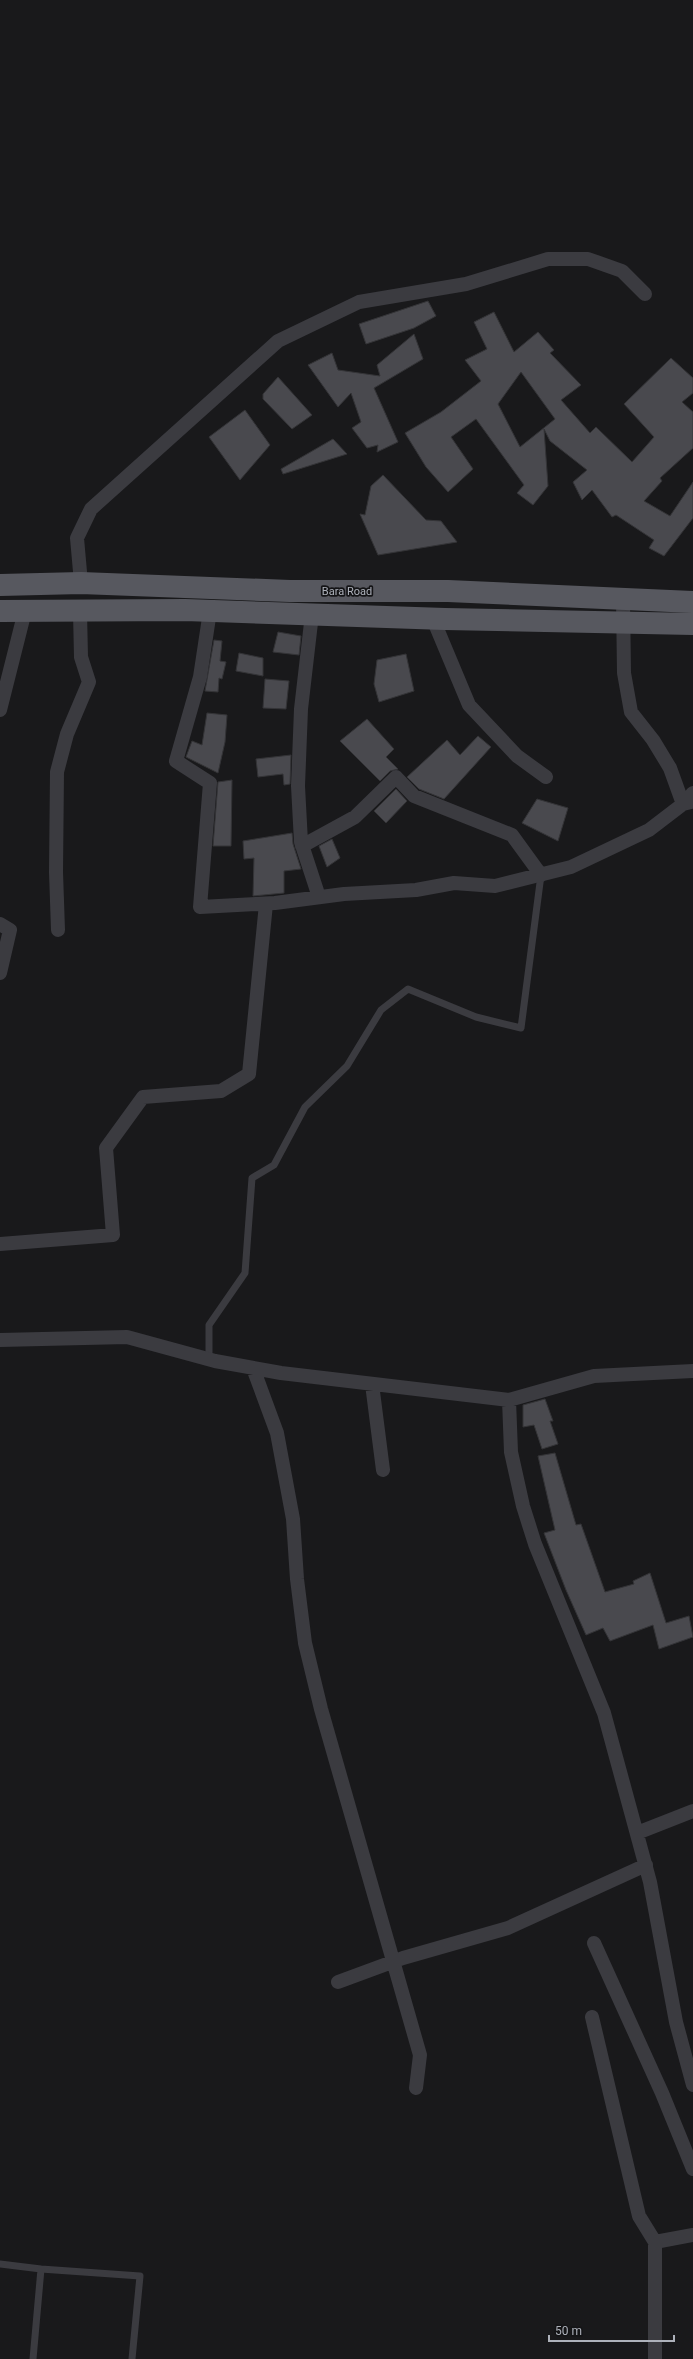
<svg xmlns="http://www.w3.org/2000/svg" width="693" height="2359" font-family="Roboto,sans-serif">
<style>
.building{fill:#49494e;stroke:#343437;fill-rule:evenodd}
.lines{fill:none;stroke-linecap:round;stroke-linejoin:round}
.service{stroke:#3b3b40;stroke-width:7}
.minor{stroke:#3b3b40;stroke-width:14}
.primary{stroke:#57585f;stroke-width:22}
.labels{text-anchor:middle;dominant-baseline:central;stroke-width:3.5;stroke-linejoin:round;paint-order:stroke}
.street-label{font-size:11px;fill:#adb1ba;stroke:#141416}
</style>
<rect width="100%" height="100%" fill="#19191b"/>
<path class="building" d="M428,301L436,316L414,328L366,344L359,324Z
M494,312L514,352L538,332L554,350L550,353L581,385L561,400L590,433L596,427L632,462L654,437L624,404L671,358L693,378V393L682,402L693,412V448L660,478L662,481L644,501L670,516L693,482V518L664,556L649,548L654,540L616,515L612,517L592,490L582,500L573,482L587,470L550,441L544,429L548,486L533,505L517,493L524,485L476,419L451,437L473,469L448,492L426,467L405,433L441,412L481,381L465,360L487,349L474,322ZM521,372L555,419L520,447L498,404Z
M414,334L423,359L374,388L398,442L377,452L378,445L367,448L352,428L361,422L351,393L338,407L308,365L332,353L338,370L380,376L377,365Z
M278,377L312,415L292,429L263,399V394Z
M245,410L270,445L240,480L209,437Z
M333,439L347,454L283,474L281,469Z
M383,475L426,520L441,521L457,542L378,555L360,514L365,515L371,486Z
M278,632L301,636L299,655L273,652Z
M214,640L222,641L220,661L226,662L222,679L219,678L218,692L205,691Z
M239,653L263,658V676L236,671Z
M406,654L414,691L379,702L374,684L377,660Z
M265,679L289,681L286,709L263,708Z
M207,713L227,715L225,742L218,773L186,757L192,741L202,745Z
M367,719L394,749L386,757L398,769L390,771L380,781L340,741Z
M478,736L491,747L444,799L419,789L407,777L447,740L460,755Z
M291,755L290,784L284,785L283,774L258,777L256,759Z
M232,780L231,846H213L218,782Z
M396,789L407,801L386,823L374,811Z
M537,799L568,808L558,841L522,823Z
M292,833L293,844L301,869L284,871V893L253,896L254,858L244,859L243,841Z
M332,839L340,858L327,867L319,846Z
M545,1399L553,1421H550L558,1444L542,1449L534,1425L523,1427V1405Z
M555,1453L576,1525L581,1524L605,1592L634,1584L633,1581L650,1573L666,1623L689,1616L693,1637L659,1649L653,1625L610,1641L603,1628L586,1635L566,1590L544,1533L555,1530L538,1456Z"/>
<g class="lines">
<path class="service" d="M209,1359V1325L245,1273L252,1178L274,1165L305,1107L347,1066L381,1010L408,989L476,1017L521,1028L541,875
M0,2264L41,2269L140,2276L132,2359
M33,2359L41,2269"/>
<path class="minor" d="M81,583L77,538L91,509L278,341L359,302L466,284L548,259H588L622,271L645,294
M623,599L624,673L631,712L653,740L670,768L683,804L691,802
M210,611L200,677L176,761L210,783L200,907L275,903L344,894L416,890L454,883L495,886L571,867L649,830L683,804L693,793
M312,614L301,709L298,786L301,842L319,897
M433,619L469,705L517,756L546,777
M0,710L25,611
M302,846L355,817L396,777L414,796L512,835L541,875
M0,924L10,930L0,973
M58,930L56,872L57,772L67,734L89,682L81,657L80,612
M0,1244L113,1235L106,1148L143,1097L221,1091L249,1074L266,904
M0,1340L127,1337L215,1361L281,1373L509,1400L594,1376L693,1371
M253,1368L277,1433L293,1519L297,1579L305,1643L321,1709L420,2055L416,2088
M372,1384L383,1470
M509,1400L511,1452L523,1506L535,1544L604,1713L650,1882L676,2022L693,2085
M637,1833L693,1811
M594,1943L662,2093L693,2169
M338,1982L403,1958L508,1928L646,1865
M592,2017L639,2216L655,2242V2359
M655,2242L693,2235"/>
<path class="primary" d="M0,585L81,583L290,591H448L693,602
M0,611L185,610L445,619L693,624"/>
</g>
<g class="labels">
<g class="street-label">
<text x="347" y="591">Bara Road</text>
</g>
</g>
<path d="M549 2335v6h125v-6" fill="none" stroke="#adb1ba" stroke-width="2"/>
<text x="555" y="2335" font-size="12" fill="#adb1ba" stroke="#141416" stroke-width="3" paint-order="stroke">50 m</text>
</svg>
